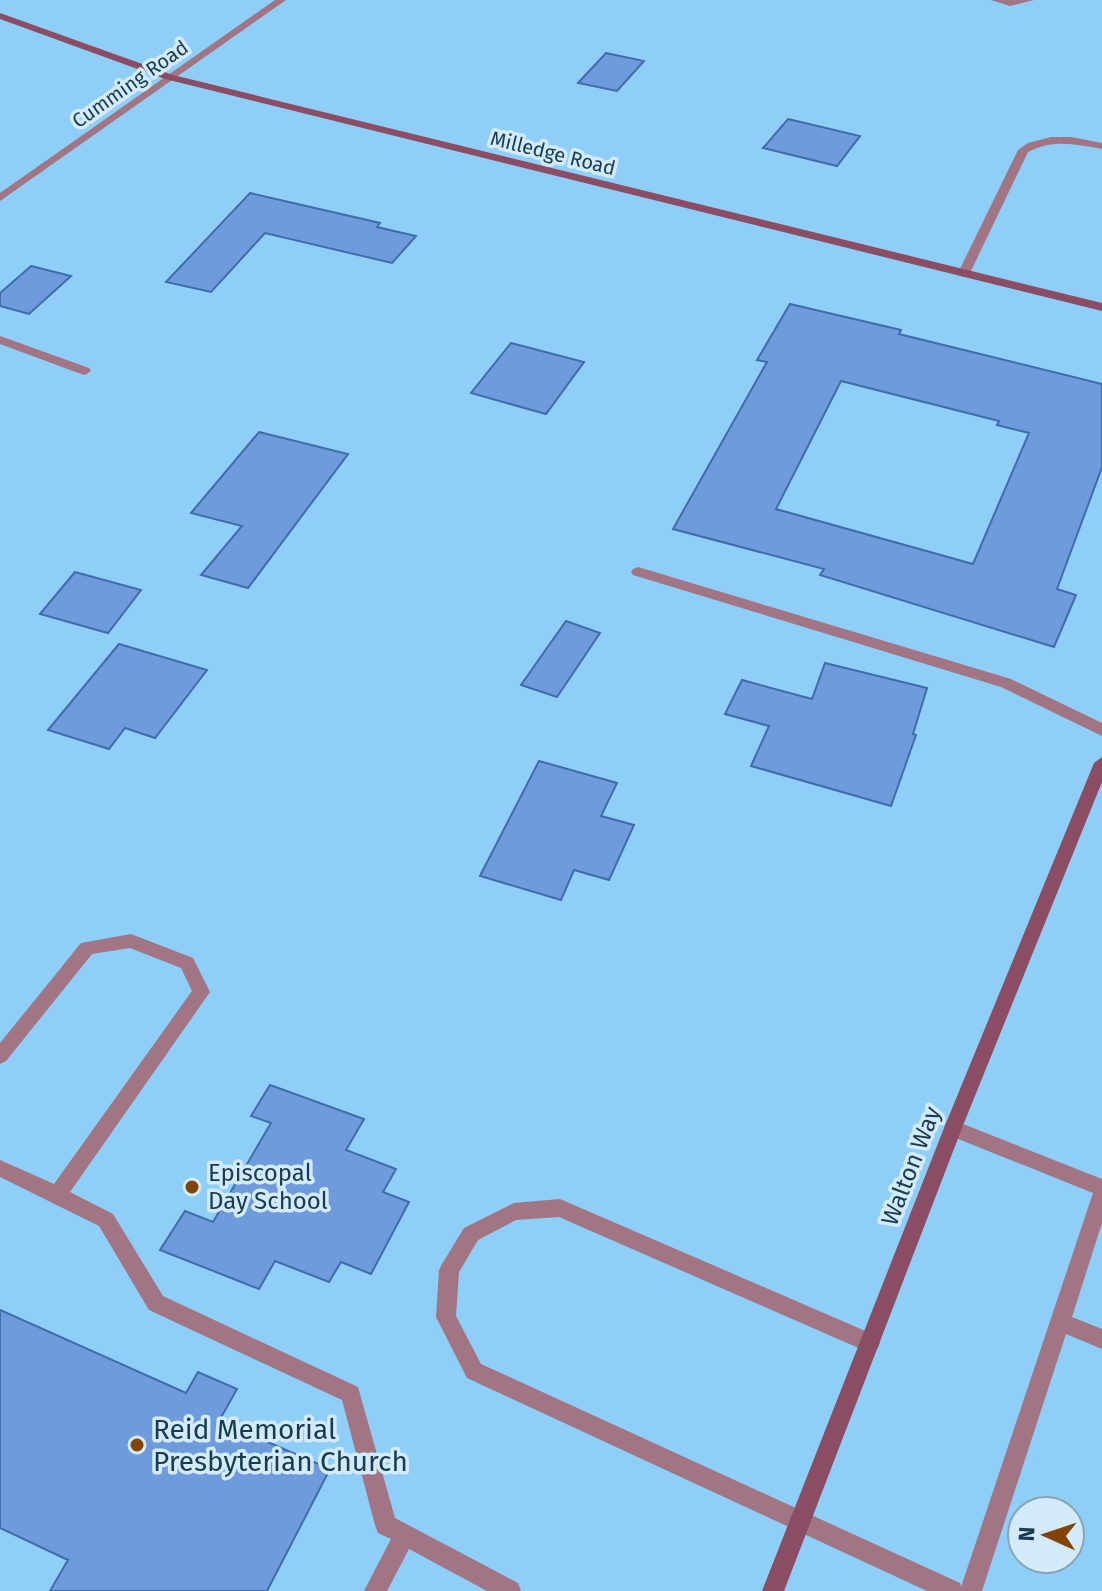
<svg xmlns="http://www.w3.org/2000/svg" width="1102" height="1591" font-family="'Fira Sans',sans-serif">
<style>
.building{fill:#6d9bdc;stroke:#406caa;stroke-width:2;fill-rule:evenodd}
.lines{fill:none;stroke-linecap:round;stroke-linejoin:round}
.lane{fill:#a17584;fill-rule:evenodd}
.street{fill:#a17584;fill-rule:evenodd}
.secondary{fill:#8b4d64;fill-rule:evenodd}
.poi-dot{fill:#824304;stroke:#d2eaf9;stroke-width:3}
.labels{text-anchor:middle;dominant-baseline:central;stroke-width:7;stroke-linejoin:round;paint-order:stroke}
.far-street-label{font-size:20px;fill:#183b50;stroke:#d2eaf9}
.street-label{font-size:24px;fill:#183b50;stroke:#d2eaf9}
.poi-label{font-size:24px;fill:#183b50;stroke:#d2eaf9;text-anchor:start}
.near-poi-label{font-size:28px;fill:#183b50;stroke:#d2eaf9;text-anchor:start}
</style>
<rect width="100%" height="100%" fill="#8ecef7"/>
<path class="building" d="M606,53L644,61L617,91L578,83Z
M788,119L860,136L837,166L763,148Z
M250,193L380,223L377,227L416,236L392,263L265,233L211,292L166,282Z
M31,266L71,276L29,314L0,306V293Z
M790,304L901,330L899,334L1102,384V467L1057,589L1076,595L1054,647L820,575L824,569L673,529L767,362L757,360ZM841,381L999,421L997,425L1029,433L973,564L776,509Z
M511,343L584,362L546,414L471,393Z
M259,432L348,454L248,588L201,575L242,526L191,513Z
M75,572L141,590L108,633L40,614Z
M566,621L600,633L557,697L521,685Z
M119,644L207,670L155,738L125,728L109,749L48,730Z
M825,663L927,688L913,734L916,735L891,806L751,766L769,726L725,714L742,680L812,699Z
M539,761L617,783L601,816L634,825L609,880L574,870L561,900L480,876Z
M270,1085L364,1119L346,1150L396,1169L383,1192L409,1202L371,1274L341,1262L329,1282L275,1261L259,1289L160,1250L185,1211L213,1222L271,1123L251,1116Z
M0,1310L186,1393L198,1372L237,1389L219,1421L330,1469L267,1591H50L68,1560L0,1528Z"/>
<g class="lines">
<path class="lane" d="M991,0H1034L1010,6Z
M1051,137H1071L1102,143V149C1076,144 1052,139 1028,152L970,273L964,277L960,276L958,273L1018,150L1028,143Z
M638,567L1011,679L1102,723V736L1001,687L633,575L631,572L633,569Z
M131,934L193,958L210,992L70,1192L113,1214L163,1296L358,1387L395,1518L518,1583L521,1591H487L409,1549L387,1591H364L391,1539L378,1533L375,1525L342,1400L149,1310L99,1226L0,1177V1160L54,1184L192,991L181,968L130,948L92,954L6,1061L0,1064V1043L81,943Z
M953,1120L1102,1179V1223L1072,1317L1102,1329V1349L1066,1334L982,1591H927L467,1378L436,1317L439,1270L442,1264L464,1228L514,1203L560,1199L877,1336L880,1343L877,1350L870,1353L559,1217L516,1220L478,1240L459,1272L456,1316L481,1364L960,1583L961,1587L1093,1193L946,1134L944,1128L946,1122Z"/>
<path class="street" d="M275,0H286L0,201V193Z
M0,336L89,368L91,371L85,375L81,374L0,344Z"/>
<path class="secondary" d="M0,13L173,75L1102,303V311L165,79L0,19Z
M1102,757V782L962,1128L784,1591H762L944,1128L1094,763Z"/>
</g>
<g class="poi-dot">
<circle cx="192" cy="1187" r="8"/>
<circle cx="137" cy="1445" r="8"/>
</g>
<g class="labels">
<g class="far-street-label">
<text transform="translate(130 84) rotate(-35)">Cumming Road</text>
<text transform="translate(553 153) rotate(14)">Milledge Road</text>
</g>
<g class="street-label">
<text transform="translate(911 1166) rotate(-69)">Walton Way</text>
</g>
<g class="poi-label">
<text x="208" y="1173">Episcopal<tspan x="208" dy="28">Day School</tspan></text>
</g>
<g class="near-poi-label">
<text x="153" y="1429">Reid Memorial<tspan x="153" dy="32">Presbyterian Church</tspan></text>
</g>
</g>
<g transform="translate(1046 1535) rotate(273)"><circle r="38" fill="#d2eaf9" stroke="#88a4b5" stroke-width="2"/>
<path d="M0-6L14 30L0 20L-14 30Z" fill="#824304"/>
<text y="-12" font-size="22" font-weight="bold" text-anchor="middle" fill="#183b50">N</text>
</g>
</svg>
